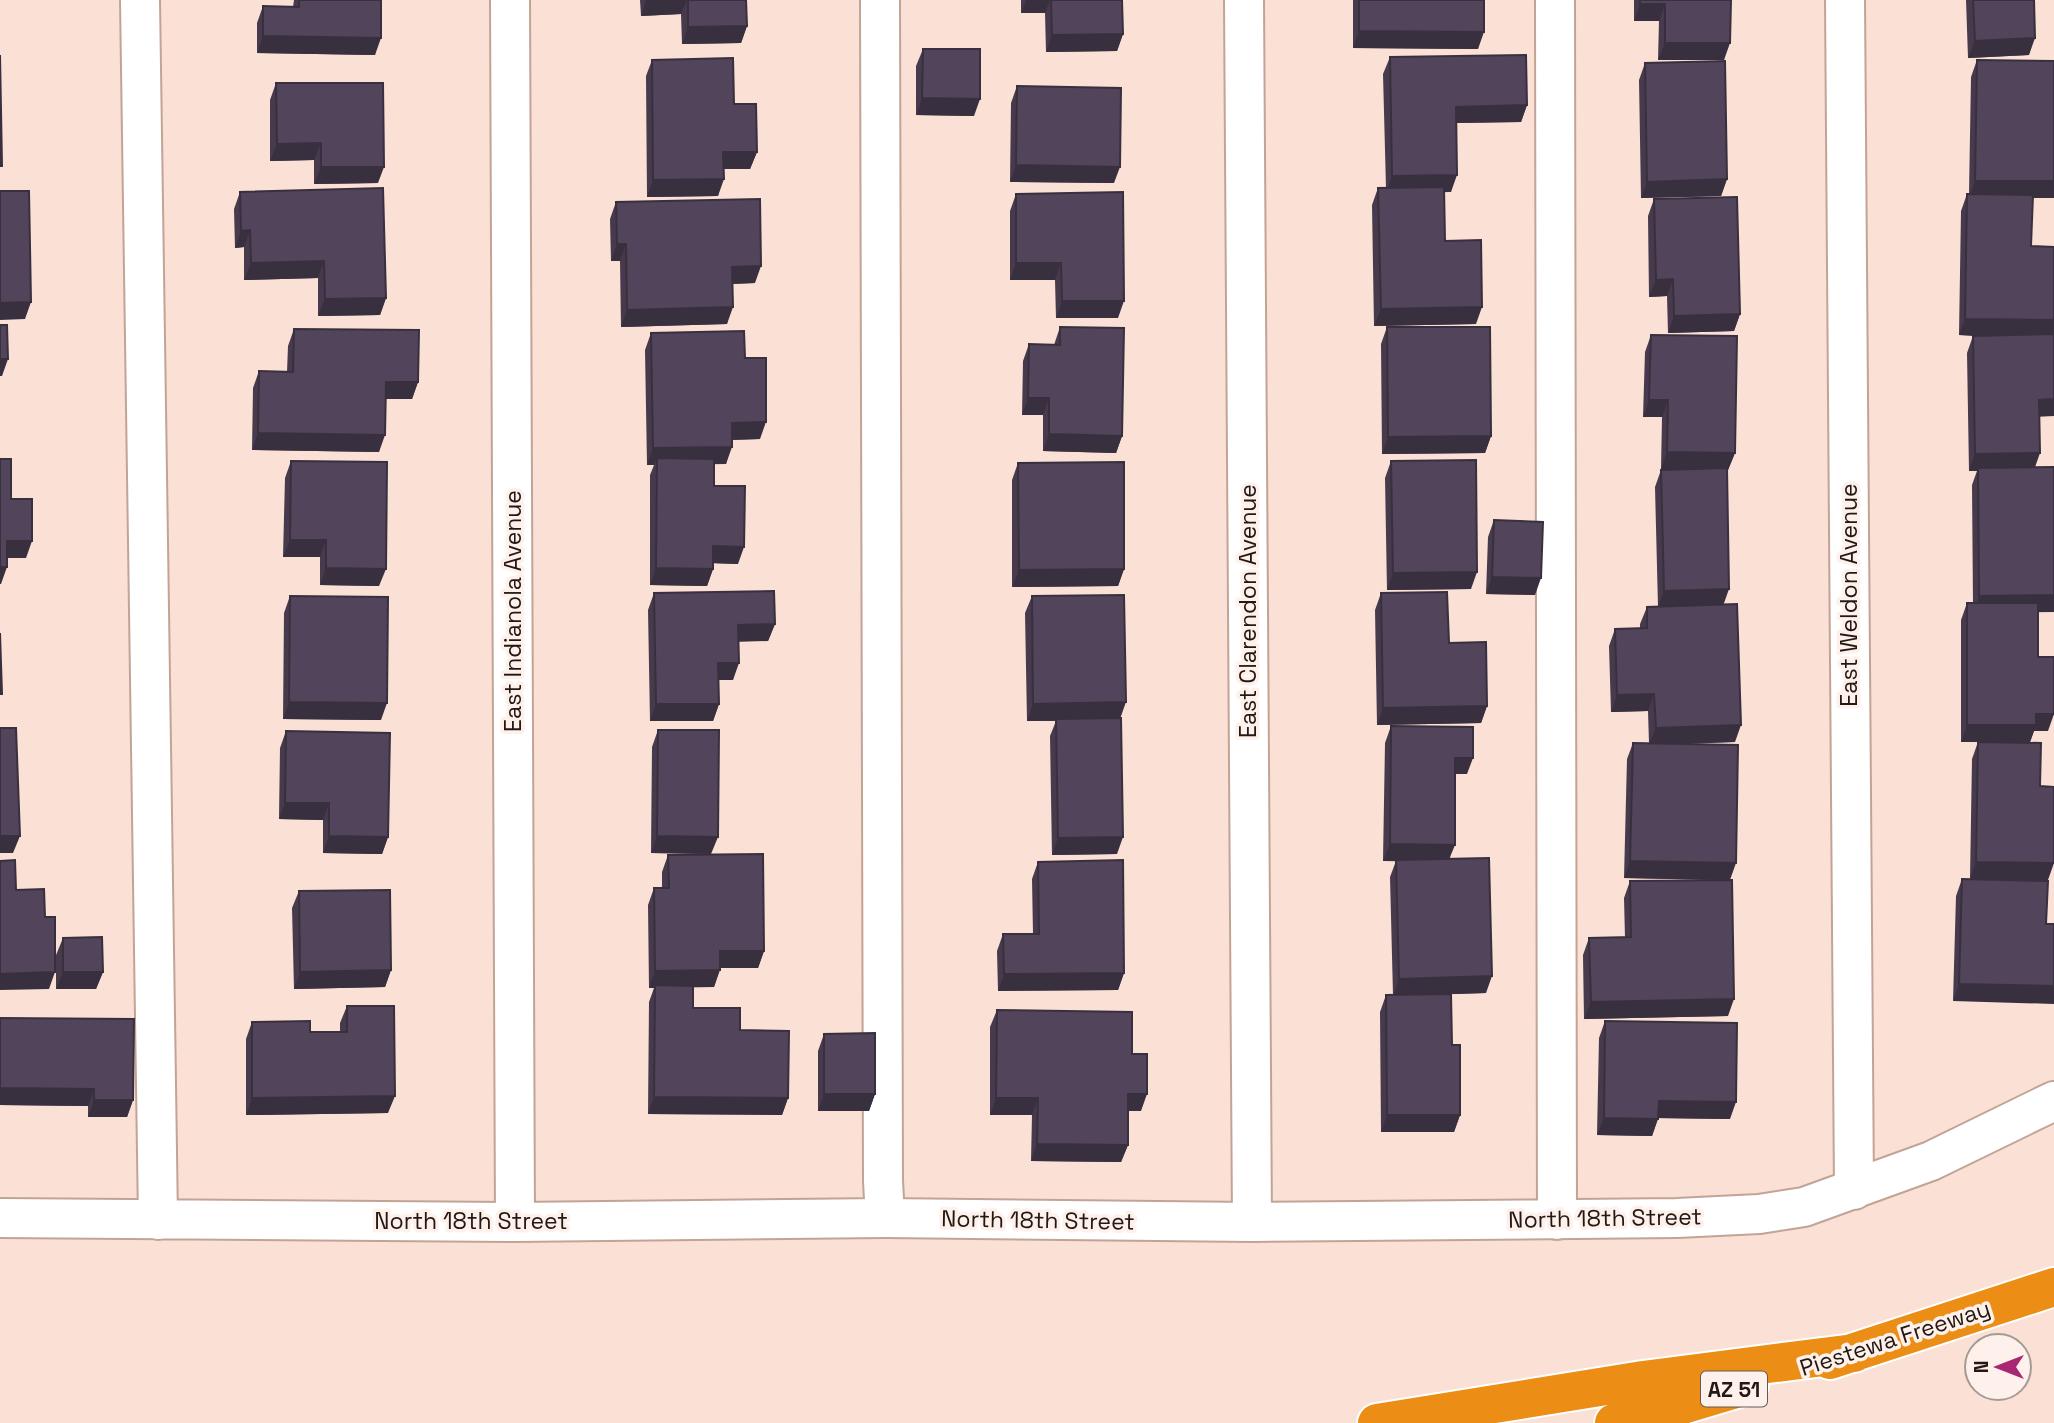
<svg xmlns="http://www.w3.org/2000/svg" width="2054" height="1423" font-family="'Space Grotesk',sans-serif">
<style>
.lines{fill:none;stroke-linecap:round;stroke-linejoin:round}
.minor-casing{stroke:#c2a496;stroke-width:42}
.highway-casing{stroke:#fff;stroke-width:42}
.minor{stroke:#fff;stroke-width:38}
.highway{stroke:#ec8d15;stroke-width:38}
.wall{fill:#473a4d}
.shaded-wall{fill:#39303f}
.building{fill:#52445a;stroke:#39303f;stroke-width:2}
.labels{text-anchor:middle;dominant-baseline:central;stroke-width:7;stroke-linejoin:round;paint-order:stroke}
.shield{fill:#fef1eb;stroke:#655954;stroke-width:2}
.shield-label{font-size:21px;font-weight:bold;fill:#231813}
.street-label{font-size:23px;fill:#231813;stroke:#fef1eb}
</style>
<rect width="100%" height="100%" fill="#fae0d5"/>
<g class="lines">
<defs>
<path id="minor" d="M140,0L158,1220
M510,0L515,1222
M880,0L883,1181L885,1218
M1244,0L1252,1222
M1555,0L1557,1220
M1845,0L1854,1190
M0,1218L515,1222L885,1218L1252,1222L1677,1218L1759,1214L1804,1207L1931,1161L2054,1101"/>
<path id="highway" d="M1830,1360L2054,1287
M1377,1423L1643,1380L1854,1353
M1614,1423L1656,1413L1749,1385"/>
</defs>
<use href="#minor" class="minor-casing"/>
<use href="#highway" class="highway-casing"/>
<use href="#minor" class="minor"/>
<use href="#highway" class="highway"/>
</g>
<path class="wall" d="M294,0H381L375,55L257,53V23L263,6L293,7Z
M640,0H746L747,26L741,43L682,44L681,14L641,16Z
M1021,0H1122L1123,34L1117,51L1046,52L1045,13H1021Z
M1353,0H1484L1478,49L1353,48Z
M1634,0H1731L1724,60H1658L1659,21H1634Z
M1966,0H2034L2029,55L1968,58Z
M923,49L974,116L916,115V66Z
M1390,57L1527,105L1521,122L1456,123L1451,192H1444L1445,241L1476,324L1374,326L1372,205L1378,188H1386L1383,74Z
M652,60L734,104L757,152L750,169H724L718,196L647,197L646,76Z
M1977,60L2054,61V198H2033L2031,246L2039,416L2035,467L2054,612H2038V657L2048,731H2034L2030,742H1961V620L1967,603H1973L1972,485L1977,471H1969L1967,353L1973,336L1959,335L1961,211L1967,194H1969L1971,77Z
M1645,63L1727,179L1721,196L1641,198L1639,80Z
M276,83L378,183L314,184V160L270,161V100Z
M1017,86L1114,183L1010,182L1011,103Z
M240,192L386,298L380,315L318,316V278L244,280V247L235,248L234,209Z
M1016,194L1118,318H1056L1055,280H1010V211Z
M1654,199L1740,314L1734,331L1668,333L1667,296L1649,297L1648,216Z
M616,202L755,283L733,284L727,324L621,327L620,261H611L610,219Z
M1060,327L1122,436L1116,453L1043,451V415H1022L1023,361L1029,344L1054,345Z
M1387,327L1491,436L1485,453L1382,454L1381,344Z
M294,329L418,382L412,399H385L379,452L252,450L253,388L259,371L287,372L288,346Z
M651,333L745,358L760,439L732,440L726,464H714V486L738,564L713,563V569L707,586L650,585V475L654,465H647L645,350Z
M1651,335L1735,453L1728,470H1727L1723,605L1735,742L1687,744L1730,880L1728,1016L1584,1019L1583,955L1589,938H1625L1624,898L1630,881L1713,880L1624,878L1627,759L1633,743H1649L1648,711L1611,712L1609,646L1615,629L1640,628V624L1647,607H1658L1655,487L1661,470L1679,469H1661L1662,417H1643L1645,352Z
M291,461L379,586L320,585V557H283L285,478Z
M1391,461L1471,589L1387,590L1385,478Z
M1018,463L1124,569L1118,586L1012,587V480Z
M1494,520L1535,595L1486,594L1488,537Z
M654,593L775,624L768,641H738L733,680H719V704L713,721H650L648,610Z
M1381,593L1487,706L1481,723L1377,725L1375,610Z
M290,596L381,720L283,719L284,613Z
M1032,596L1120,718L1117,854L1052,855L1050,736L1056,721H1027L1025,613Z
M1391,726L1467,774H1455L1450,859L1486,993L1451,994L1452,1045L1460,1115L1454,1132H1381L1380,1012L1386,995H1393L1390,877L1396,861H1383L1385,743Z
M658,730L711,854L651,853L652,747Z
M286,731L388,837L382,854L323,853V820L279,819L280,748Z
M1978,742L2040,786L2048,880H1997L2046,924L1953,1001L1956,896L1962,879H1970L1972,759Z
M668,855L764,951L758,968H720L714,987H693V1008L740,1030L788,1098L782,1115L648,1114L649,1002L654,988H649L648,905L654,888H662V872Z
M1038,862L1124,973L1118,990L998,991L997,951L1003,934H1033L1032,879Z
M299,891L391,970L385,987L294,989L292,908Z
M63,938L103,972L96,989H56V955Z
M347,1006L388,1113L246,1115V1039L252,1022L310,1032H340V1023Z
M997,1010L1132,1054L1141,1111H1128V1145L1121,1162L1031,1161L1032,1115H990V1027Z
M0,1018L133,1100L127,1117H88V1106L0,1105Z
M1605,1021L1730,1119L1658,1118L1652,1136L1597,1135L1599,1038Z
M824,1034L875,1094L869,1111H818V1051Z"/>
<path class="shaded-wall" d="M646,0H687L681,14L641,16Z
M1026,0H1050L1045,13H1021Z
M1640,4H1665L1659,21H1634Z
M747,26L741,43L682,44L688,27Z
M1359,31L1484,32L1478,49L1353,48Z
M1123,34L1117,51L1046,52L1052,35Z
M263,36L381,38L375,55L257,53Z
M2035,38L2029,55L1968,58L1975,41Z
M1665,43H1730L1724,60H1658Z
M922,98L980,99L974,116L916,115Z
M1527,105L1521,122L1450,123L1456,107Z
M321,143L314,160L270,161L277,144Z
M723,152H757L750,169H717Z
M1016,165L1120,167L1114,183L1010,182Z
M321,167H384L378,183L314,184Z
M1457,175L1451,192L1386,193L1392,176Z
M724,179L718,196L647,197L653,180Z
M1727,179L1721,196L1641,198L1647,182Z
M1975,181H2054V198H1969Z
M250,230L244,247L235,248L241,231Z
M617,244H626L620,261H611Z
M324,261L318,278L244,280L251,263Z
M1016,263H1061L1055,280H1010Z
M761,266L755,283L726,284L732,267Z
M1673,279L1667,296L1649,297L1656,280Z
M386,298L380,315L318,316L325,299Z
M1062,301H1124L1118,318H1056Z
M31,302L25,319L0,320V303Z
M733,307L727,324L621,327L627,310Z
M1482,307L1476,324L1374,326L1381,309Z
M1740,314L1734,331L1668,333L1674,316Z
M1965,319L2054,320V337L1959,335Z
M0,359H8L2,376H0Z
M386,382H418L412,399H379Z
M1028,398H1049L1043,415H1022Z
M2054,399V416L2033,417L2039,400Z
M1649,400H1668L1662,417H1643Z
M766,422L760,439L726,440L732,423Z
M258,433L385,435L379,452L252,450Z
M1049,434L1122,436L1116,453L1043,451Z
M1491,436L1485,453L1382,454L1388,437Z
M732,447L726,464L656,465L657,458L654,465H647L653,448Z
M1667,452L1735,453L1728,470L1661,469Z
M2040,453L2034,470L1978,468L1977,471H1969L1975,454Z
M290,540H326L320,557H283Z
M7,541H32L26,558H0Z
M713,546L744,547L738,564L707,563Z
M0,567H7L1,584H0Z
M326,568L386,569L379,586L320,585Z
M656,568L713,569L707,586L650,585Z
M1124,569L1118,586L1012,587L1019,570Z
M1477,572L1471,589L1387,590L1393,573Z
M1492,577L1541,578L1535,595L1486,594Z
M1729,589L1723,606L1658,607L1664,591Z
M2054,595V612L1973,613L1979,596Z
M775,624L768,641L732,642L738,625Z
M718,663H739L733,680H712Z
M1654,694L1648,711L1611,712L1617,695Z
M289,702L387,703L381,720L283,719Z
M1126,702L1120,719L1027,721L1033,704Z
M656,704H719L713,721H650Z
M1487,706L1481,723L1377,725L1383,708Z
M2036,714H2054L2048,731H2034L2030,742H1961L1967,725Z
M1741,725L1735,742L1649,744L1656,728Z
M1455,758H1473L1467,774H1449Z
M285,803H329L323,820L279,819Z
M0,836H20L13,853H0Z
M329,836L388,837L382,854L323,853Z
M657,836L718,837L711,854L651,853Z
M1123,837L1117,854L1052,855L1058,838Z
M1390,844L1455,845L1448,862L1383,861Z
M1630,861L1736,863L1730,880L1624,878Z
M1976,862L2054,863L2048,880L1970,879Z
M720,951H764L758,968H714Z
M391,970L385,987L294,989L300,972Z
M720,970L714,987L655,988V985L654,988H649L655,971Z
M55,972L49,989L0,990V974Z
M63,972H103L96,989H56Z
M1124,973L1118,990L998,991L1004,974Z
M1492,976L1486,993L1393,996L1399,979Z
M1959,984L2054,986V1004L1953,1001Z
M1734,999L1728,1016L1584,1019L1591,1002Z
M0,1088L94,1089L88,1106L0,1105Z
M824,1094H875L869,1111H818Z
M1128,1094H1147L1141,1111H1121Z
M395,1096L388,1113L246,1115L252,1098Z
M654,1097L788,1098L782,1115L648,1114Z
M996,1098H1038L1032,1115H990Z
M94,1100H133L127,1117H88Z
M1659,1101L1736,1102L1730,1119L1653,1118Z
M1387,1115H1460L1454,1132H1381Z
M1604,1118L1658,1119L1652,1136L1597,1135Z
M1037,1144L1128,1145L1121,1162L1031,1161Z"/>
<path class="building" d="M299,0H381V38L263,36V6L299,7Z
M688,0H746L747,26L688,27Z
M1051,0H1122L1123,34L1052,35Z
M1359,0H1484V32L1359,31Z
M1640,0H1731L1730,43H1665V4H1640Z
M1973,0H2034L2035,38L1975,41Z
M923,49H980V99L922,98Z
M0,55L2,166H0Z
M1526,55L1527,105L1456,107L1457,175L1392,176L1390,57Z
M733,58L734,104H756L757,152H723L724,179L653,180L652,60Z
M1977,60L2054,61V181H1975Z
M1725,61L1727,179L1647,182L1645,63Z
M276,83H383L384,167H321V143L277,144Z
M1017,86L1121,88L1120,167L1016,165Z
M1444,187L1445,241L1481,240L1482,307L1381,309L1378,188Z
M383,188L386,298L325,299L324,261L251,263L250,230L241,231L240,192Z
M0,191H29L31,302L0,303Z
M1123,192L1124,301H1062L1061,263H1016V194Z
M1967,194L2033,195L2031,246L2054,247V320L1965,319Z
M1737,197L1740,314L1674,316L1673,279L1656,280L1654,199Z
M760,199L761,266L732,267L733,307L627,310L626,244H617L616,202Z
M0,325H7L8,359H0Z
M1060,327L1124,328L1122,436L1049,434V398H1028L1029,344L1060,345Z
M1387,327H1490L1491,436L1388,437Z
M294,329L419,330L418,382H386L385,435L258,433L259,371L293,372Z
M744,331L745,358H766V422L732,423V447L653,448L651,333Z
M2054,334V399L2039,400L2040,453L1975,454L1973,336Z
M1651,335L1737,336L1735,453L1667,452L1668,400H1649Z
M657,458L714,459V486H745L744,547L713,546V569L656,568Z
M0,459H11V499H32V541H7V567H0Z
M1476,460L1477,572L1393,573L1391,461Z
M291,461L387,462L386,569L326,568V540H290Z
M1124,462V569L1019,570L1018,463Z
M2054,467V595L1979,596L1978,468Z
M1727,468L1729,589L1664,591L1661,470Z
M1494,520L1543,522L1541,578L1492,577Z
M774,591L775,624L738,625L739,663H718L719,704H656L654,593Z
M1447,592L1449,643L1486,642L1487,706L1383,708L1381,593Z
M1124,595L1126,702L1033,704L1032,596Z
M290,596L388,597L387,703L289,702Z
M1967,603H2038V657H2054V714H2036V725H1967Z
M1737,604L1741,725L1656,728L1654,694L1617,695L1615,629L1647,628V607Z
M0,633L2,694H0Z
M1121,718L1123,837L1058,838L1056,719Z
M1391,726L1473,727V758H1455V845L1390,844Z
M0,728H16L20,836H0Z
M658,730H719L718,837L657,836Z
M286,731L390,733L388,837L329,836V803H285Z
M1978,742L2041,743L2040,786L2054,787V863L1976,862Z
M1633,743L1738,745L1736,863L1630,861Z
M763,854L764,951H720V970L655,971L654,888H669L668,855Z
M1489,858L1492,976L1399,979L1396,860Z
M15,860L16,890L44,889L45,917H55V972L0,974V861Z
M1123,860L1124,973L1004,974L1003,934H1039L1038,862Z
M1962,879L2048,881L2046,924H2054V986L1959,984Z
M1732,880L1734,999L1591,1002L1589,938L1631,937L1630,881Z
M390,890L391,970L300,972L299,891Z
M102,937L103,972H63V938Z
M655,985L693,986V1008H740V1030L789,1031L788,1098L654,1097Z
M1451,994L1452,1045H1460V1115H1387L1386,995Z
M347,1006H394L395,1096L252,1098V1022L310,1021V1032H347Z
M997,1010L1132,1012V1054H1147V1094H1128V1145L1037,1144L1038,1098H996Z
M0,1018L134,1019L133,1100H94V1089L0,1088Z
M1605,1021L1737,1023L1736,1102L1659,1101L1658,1119L1604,1118Z
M875,1033V1094H824V1034Z"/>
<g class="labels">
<rect class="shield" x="1701" y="1371.5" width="66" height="35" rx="5"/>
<g class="shield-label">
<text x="1734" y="1389">AZ 51</text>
</g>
<g class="street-label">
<text transform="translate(1849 595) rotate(-90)">East Weldon Avenue</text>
<text transform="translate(513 611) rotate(-90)">East Indianola Avenue</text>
<text transform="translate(1248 611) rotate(-90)">East Clarendon Avenue</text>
<text transform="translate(1605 1218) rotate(-1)">North 18th Street</text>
<text transform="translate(1038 1220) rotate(1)">North 18th Street</text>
<text x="471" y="1221">North 18th Street</text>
<text transform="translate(1895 1338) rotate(-18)">Piestewa Freeway</text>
</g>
</g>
<g transform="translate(1998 1367) rotate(270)"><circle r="33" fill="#fef1eb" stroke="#a69a95" stroke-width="2"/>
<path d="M0-5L12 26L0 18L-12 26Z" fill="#a82672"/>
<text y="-10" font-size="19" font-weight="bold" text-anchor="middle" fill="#231813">N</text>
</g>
</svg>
